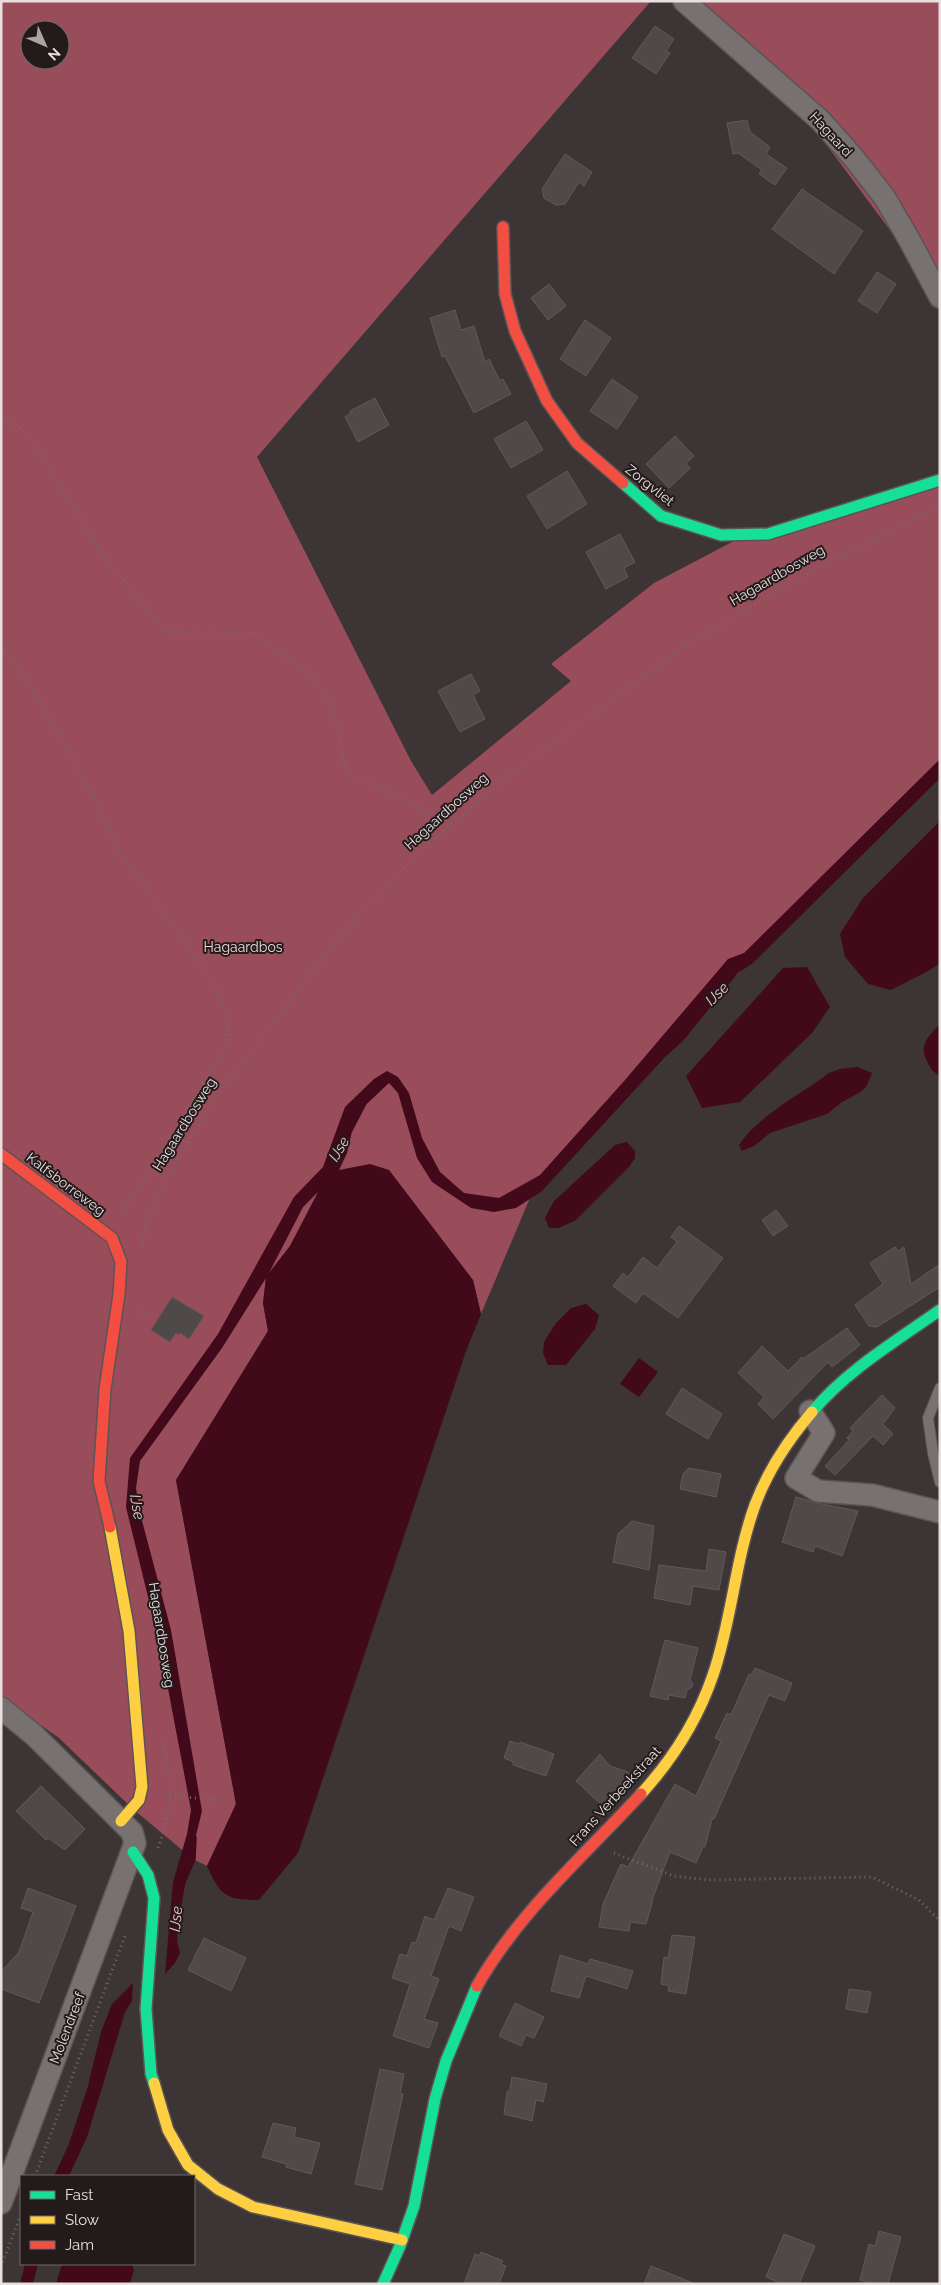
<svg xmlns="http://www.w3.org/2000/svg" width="941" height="2285" font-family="Raleway,sans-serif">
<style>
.forest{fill:#994d5a;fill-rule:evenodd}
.water{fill:#42091a;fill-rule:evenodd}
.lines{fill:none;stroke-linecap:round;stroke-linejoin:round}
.stream{stroke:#42091a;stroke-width:5.5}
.building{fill:#50494a;stroke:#605859}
.lane-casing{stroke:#5b5354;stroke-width:12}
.street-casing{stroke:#5b5354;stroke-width:24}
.fast-casing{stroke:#5b5354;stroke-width:14}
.slow-casing{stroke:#5b5354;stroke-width:14}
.jam-casing{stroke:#5b5354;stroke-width:14}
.path{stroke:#726b6c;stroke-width:3;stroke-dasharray:1 4;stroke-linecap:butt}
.lane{stroke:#787172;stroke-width:10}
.street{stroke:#787172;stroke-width:21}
.fast{stroke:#16e098;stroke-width:11}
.slow{stroke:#ffcf43;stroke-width:11}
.jam{stroke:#f24e42;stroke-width:11}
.labels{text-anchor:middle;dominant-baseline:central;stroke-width:4;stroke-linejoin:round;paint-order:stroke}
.street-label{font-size:14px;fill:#e9dfe0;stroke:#221a1b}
.park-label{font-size:14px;fill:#f1d7da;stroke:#221a1b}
.water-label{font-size:15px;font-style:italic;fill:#f8c5cb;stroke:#221a1b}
</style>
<rect width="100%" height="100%" fill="#3c3435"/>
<path class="forest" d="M1,1H651L257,457L411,761L432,795L571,681L551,664L654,583L732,542L940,473V774L690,1021L535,1186L481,1314L473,1280L325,1181L290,1246L266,1277L263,1303L268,1331L176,1480L236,1804L207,1866L193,1859L133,1809L59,1738L1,1697ZM30,30H60V60H30Z
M671,1H940V312L892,233L814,128L680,6Z"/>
<path class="water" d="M940,759V778L753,963L738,973L683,1041L665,1057L542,1191L516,1208L494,1212L471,1208L432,1182L417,1158L398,1093L389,1083L356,1114L347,1153L339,1170L370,1164L389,1170L473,1280L481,1314L466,1351L298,1853L259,1900C225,1900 220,1895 207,1866L236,1804L176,1480L268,1331L263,1303L266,1278L222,1348L140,1461L136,1488L140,1513L171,1630L202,1811L188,1868L178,1925L177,1941L180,1953L175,1963L165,1974L173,1882L187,1834L191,1810L160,1646L126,1507L130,1458L218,1334L294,1197L323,1167L345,1107L374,1079L387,1071L398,1077L409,1093L422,1138L440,1172L464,1193L499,1198L540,1175L625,1080L728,959L744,953ZM318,1192L290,1246L269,1273L303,1207Z
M940,821V963L930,970L891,990L868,984L845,957L840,934L863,898Z
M807,967L830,1007L812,1033L740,1102L702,1108L686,1076L783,968Z
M940,1024V1076C933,1072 930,1068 927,1061C918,1045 929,1036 940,1024Z
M857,1067L872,1073L866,1087L859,1093L842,1102L827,1114L770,1133L754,1146L742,1151L739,1145C759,1115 800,1095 829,1073L840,1069Z
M627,1142L635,1151V1158L629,1167L576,1220L559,1228H549L545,1218L554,1201L615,1145Z
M586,1304L599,1315L595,1329L566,1365H548L543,1353L544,1342L556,1323L571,1308Z
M639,1358L658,1372L639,1397L620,1384Z
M133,1983L132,2001L125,2012L87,2137L69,2176H54L69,2144L88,2086L101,2032L112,2004Z
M25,2264H38L33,2284H20Z
M62,2264H132L134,2270L130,2284H56Z"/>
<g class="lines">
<path class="stream" d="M350,1130L364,1103
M184,1880L193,1859L194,1838"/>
</g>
<path class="building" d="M655,26L674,39L666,51L670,53L656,74L632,58Z
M747,120L750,132L770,147L766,154L787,168L775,185L759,174L762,170L738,153L733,154L727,123Z
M565,154L592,172L584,186L579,182L565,204L556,205L544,198L542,189Z
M802,189L863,231L834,274L772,229Z
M877,272L896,284L877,313L858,301Z
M549,284L566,306L548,320L531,298Z
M455,310L461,330L474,326L485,362L489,359L500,381L503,379L511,394L474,413L445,356L442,357L430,318Z
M585,320L611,338L586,376L560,359Z
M612,379L638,397L617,429L590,411Z
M375,398L389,425L358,442L345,417L351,413L350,411Z
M526,421L543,450L511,468L494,439Z
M675,436L694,456L686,463L690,468L669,488L646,464Z
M567,471L587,504L547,529L527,496Z
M620,534L635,562L624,568L628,577L606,589L586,552Z
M471,674L480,691L473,695L485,719L460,732L438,691Z
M776,1210L788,1226L773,1236L762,1220Z
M679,1226L723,1258L678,1318L643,1293L636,1303L613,1286L623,1273L628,1277L643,1257L657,1268L677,1242L671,1237Z
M895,1247L898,1251L904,1247L911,1284L940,1264V1287L877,1327L869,1326L855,1305L883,1284L870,1263Z
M172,1297L204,1316L189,1339L180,1333L179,1335L176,1333L170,1342L151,1330Z
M847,1328L860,1345L832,1367L828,1362L773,1419L758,1404L764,1397L738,1373L762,1346L788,1371L802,1357L803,1359Z
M682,1388L722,1414L708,1439L666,1414Z
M882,1395L895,1408L883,1424L893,1434L883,1445L873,1436L835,1475L825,1466L849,1440L847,1438L853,1431L850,1428Z
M689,1468L721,1474L716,1497L680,1489L683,1474Z
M796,1497L817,1503L858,1511L842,1556L815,1546L813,1552L782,1542Z
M632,1521L654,1526L649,1570L613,1562L618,1534Z
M709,1549L726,1552L719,1590L693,1586L690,1605L654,1598L659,1565L706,1571Z
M665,1640L698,1648L690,1680L693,1684L691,1688L687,1690L685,1698L669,1695L668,1700L650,1696Z
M755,1668L792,1683L785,1701L769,1695L714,1819H712L705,1847H703L696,1863L670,1852L652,1900H653L646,1924L630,1922L629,1931L599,1927L603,1904L621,1864L628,1867L675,1784L696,1796L721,1741L715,1738L727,1713L731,1715L749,1674L751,1675Z
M510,1741L519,1744L520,1742L554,1754L546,1776L513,1765V1762L504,1758Z
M600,1754L610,1766L628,1772L634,1778L606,1809L576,1781Z
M41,1786L85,1829L65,1850L48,1838L46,1840L16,1811Z
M28,1888L76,1906L39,2003L1,1989V1972L19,1952L33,1912L21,1908Z
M448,1888L474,1897L461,1931L449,1926L431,1976L439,1979L424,2019L438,2023L429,2048L393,2036L410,1984L392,1978L400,1954L407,1956L412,1942L416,1943L425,1916L434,1920Z
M672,1935L695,1937L686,1994L668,1991L669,1986L661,1984L664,1957L668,1958Z
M204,1938L246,1958L231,1991L188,1970Z
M560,1955L588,1964L590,1959L633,1971L627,1989L586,1976L579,1998L551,1991Z
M849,1989L871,1992L867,2013L846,2009Z
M515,2003L544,2017L534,2038L526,2035L521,2046L499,2036Z
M380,2069L404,2074L400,2093L403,2094L382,2190L355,2184Z
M512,2077L547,2084L543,2102L536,2100L532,2121L504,2114L507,2092L510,2090Z
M273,2123L296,2128L294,2137L320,2143L311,2174L286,2167V2164L262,2157Z
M879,2231L901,2237L888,2284H873L860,2280L869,2244L875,2246Z
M784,2234L815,2246L799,2284H782L766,2277Z
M481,2252L503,2261L501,2264L506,2266L499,2284H464L475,2254L479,2256Z
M651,2266L693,2283V2284H644Z"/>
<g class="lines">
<defs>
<path id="lane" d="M940,1388L928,1418L933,1453L940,1482"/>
<path id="street" d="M684,1L820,120L853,157L885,198L910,241L940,297
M810,1411L824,1433L796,1478L818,1491L872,1495L940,1512
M1,1708L34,1735L132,1832L135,1843L1,2203"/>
<path id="fast" d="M623,483L661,516L721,535L768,534L940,480
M812,1412C846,1371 896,1341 940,1310
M133,1852L148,1875L154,1898L146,2009L151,2074L154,2083
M383,2284L400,2246L414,2206L435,2099L446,2061L477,1986"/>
<path id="slow" d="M110,1527L129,1631L142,1787L139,1800L121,1821
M641,1794C672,1760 698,1719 713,1675C732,1620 735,1560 755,1505C768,1470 788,1440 812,1412
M154,2083L168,2130L188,2165L218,2189L253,2207L402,2240"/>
<path id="jam" d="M503,227L505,294L515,331L547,401L577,443L623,483
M1,1154L112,1238L121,1262L119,1294L105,1389L99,1481L110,1527
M477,1986C519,1912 583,1857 641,1794"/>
</defs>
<use href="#lane" class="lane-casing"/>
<use href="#street" class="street-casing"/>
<use href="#fast" class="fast-casing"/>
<use href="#slow" class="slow-casing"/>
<use href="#jam" class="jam-casing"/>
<path class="path" d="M1,423H13L31,437L100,551L166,632L252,633L308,672L331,704L346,771C381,789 417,805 451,825
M1,645L15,661L60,736L82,775L121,854L177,929L217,990L230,1023L224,1050L120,1216
M142,1247L145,1228L163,1186L208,1108L340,935L421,851L509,775L691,642L812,571L939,507
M139,1310L151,1318
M170,1796L222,1800
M158,1848C174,1807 170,1781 163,1739
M614,1853L674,1876L708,1880L872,1877L919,1900L940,1921
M35,2176L126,1933
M1,2267L21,2214"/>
<use href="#lane" class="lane"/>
<use href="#street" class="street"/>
<use href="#fast" class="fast"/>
<use href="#slow" class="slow"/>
<use href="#jam" class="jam"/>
</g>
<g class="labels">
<g class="street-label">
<text transform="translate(831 134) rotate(47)">Hagaard</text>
<text transform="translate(650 485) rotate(38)">Zorgvliet</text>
<text transform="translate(777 575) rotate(-30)">Hagaardbosweg</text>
<text transform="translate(446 811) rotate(-42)">Hagaardbosweg</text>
<text transform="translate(184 1124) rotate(-58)">Hagaardbosweg</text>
<text transform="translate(66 1184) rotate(37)">Kalfsborreweg</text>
<text transform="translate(162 1635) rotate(81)">Hagaardbosweg</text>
<text transform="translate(615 1796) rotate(-48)">Frans Verbeekstraat</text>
<text transform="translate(67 2028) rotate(-69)">Molendreef</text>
</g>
<g class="park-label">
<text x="243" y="947">Hagaardbos</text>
</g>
<g class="water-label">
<text transform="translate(717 994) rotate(-45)">IJse</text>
<text transform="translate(339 1149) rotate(-59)">IJse</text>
<text transform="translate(137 1507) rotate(80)">IJse</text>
<text transform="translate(176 1919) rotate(-84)">IJse</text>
</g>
</g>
<rect width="941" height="2285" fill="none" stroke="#e9dfe0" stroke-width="5"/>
<rect x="20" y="2175" width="175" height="90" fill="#221a1b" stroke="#72696a"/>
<rect x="30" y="2191" width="25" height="8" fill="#16e098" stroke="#72696a"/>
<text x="65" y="2200" font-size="15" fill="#e9dfe0">Fast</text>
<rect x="30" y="2216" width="25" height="8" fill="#ffcf43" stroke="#72696a"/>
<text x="65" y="2225" font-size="15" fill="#e9dfe0">Slow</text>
<rect x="30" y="2241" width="25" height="8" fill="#f24e42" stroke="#72696a"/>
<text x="65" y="2250" font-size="15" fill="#e9dfe0">Jam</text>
<g transform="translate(45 45) rotate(135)"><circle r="24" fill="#221a1b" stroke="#72696a"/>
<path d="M0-4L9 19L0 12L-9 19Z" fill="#aca3a4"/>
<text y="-8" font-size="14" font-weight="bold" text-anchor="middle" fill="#e9dfe0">N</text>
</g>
</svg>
